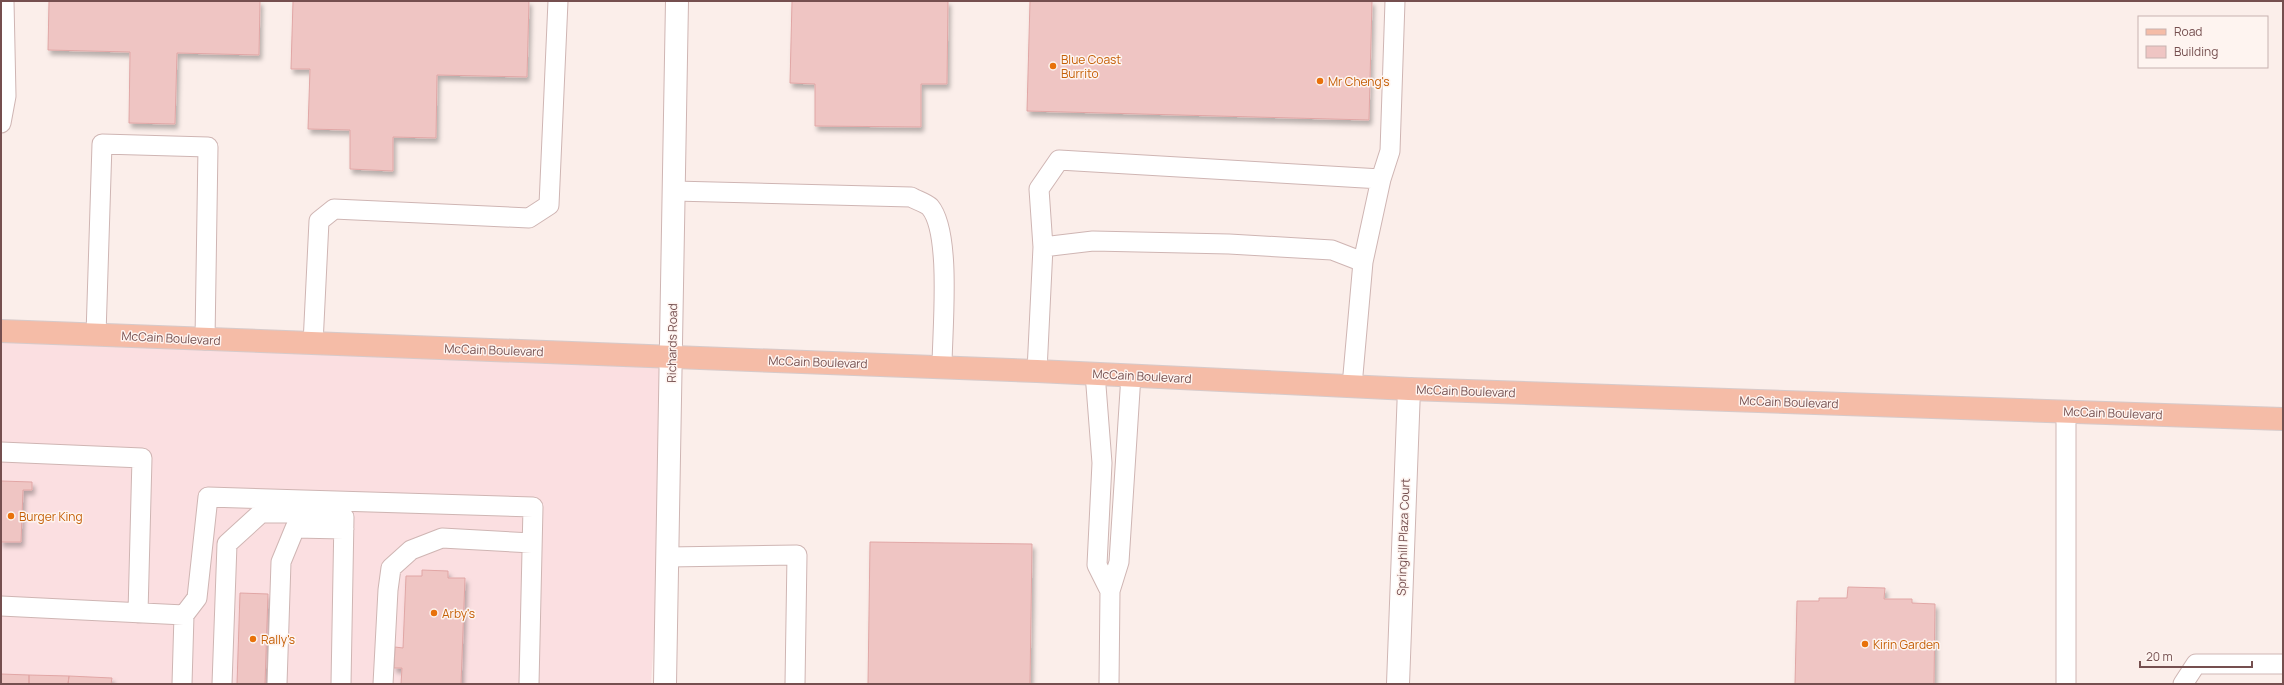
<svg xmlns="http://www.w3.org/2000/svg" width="2284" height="685" font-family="Manrope,sans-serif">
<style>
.commercial{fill:#fbdfe1}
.building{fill:#efc5c3;stroke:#e1a6a5;filter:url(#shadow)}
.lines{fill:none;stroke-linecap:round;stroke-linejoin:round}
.lane-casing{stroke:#cfb5b3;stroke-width:21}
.street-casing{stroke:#cfb5b3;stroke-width:24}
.primary-casing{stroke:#d6caca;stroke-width:24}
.lane{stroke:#fff;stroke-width:19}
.street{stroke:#fff;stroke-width:22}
.primary{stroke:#f5bca7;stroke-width:22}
.food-dot{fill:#e8710a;stroke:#fef4f0;stroke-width:1.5}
.labels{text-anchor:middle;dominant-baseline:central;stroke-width:3;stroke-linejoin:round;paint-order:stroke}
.food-label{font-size:12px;fill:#c56008;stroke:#fef4f0;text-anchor:start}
.street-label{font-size:12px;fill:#754f4f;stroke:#fef4f0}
</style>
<defs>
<filter id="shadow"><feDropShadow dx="2.5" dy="4.5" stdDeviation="2" flood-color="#0004"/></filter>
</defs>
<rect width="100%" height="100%" fill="#fbeeea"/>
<path class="commercial" d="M1,330L672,356L651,684H1Z"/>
<path class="building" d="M49,1H260L259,55L177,53L175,124L129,123L130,52L48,50Z
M293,1H529L527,77L437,75L436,138L393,137V171L350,169V130L308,129L310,69H291Z
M792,1H948L947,84H921V127L815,126V84L790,83Z
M1030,1H1372L1369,120L1027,111Z
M1,481L32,482V490H23L21,542H1Z
M870,542L1032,544L1030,684H868Z
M422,570L448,571V578H465L461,684H401L402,668H394L395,647L403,648L406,576H422Z
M1848,587L1885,588L1884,599H1912V603L1935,604L1934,684H1795L1797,601H1819V598H1847Z
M240,593L268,594L265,684H237Z
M1,674L29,675V684H1Z
M29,675L69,676L68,684H29Z
M69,676L112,678L111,684H68Z"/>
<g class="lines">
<defs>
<path id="lane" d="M1,123L6,96L4,1
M674,191L911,197C916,200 926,203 930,207C952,233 942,332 942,367
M1043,247L1039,189L1059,160L1381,179L1390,151L1395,1
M1363,262L1381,179
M96,335L102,144L208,147L205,340
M313,344L319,221L334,209L529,218L549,205L558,1
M1037,371L1043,247L1093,241L1229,244L1332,250L1363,262L1352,386
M1095,373L1102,463L1097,565L1110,591
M2066,412V684
M1,452L142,458L138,613
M668,557L797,555L795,684
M1,606L184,615L182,684
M184,615L197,598L208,497L533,507L529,684
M222,684L227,544L261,513H331
M277,684L281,562L295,528L344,529
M341,684L344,517
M383,684L388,590L391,568L411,550L442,538L532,543
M1109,684L1110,591L1119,562L1131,375
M2183,684L2196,664H2283"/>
<path id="street" d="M665,684L677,1
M1398,684L1409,389"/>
<path id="primary" d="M1,331L1037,371L1409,389L2283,419"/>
</defs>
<use href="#lane" class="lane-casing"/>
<use href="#street" class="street-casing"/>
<use href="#primary" class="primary-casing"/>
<use href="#lane" class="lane"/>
<use href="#street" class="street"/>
<use href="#primary" class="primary"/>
</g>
<g class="food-dot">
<circle cx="1053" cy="66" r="4"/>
<circle cx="1320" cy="81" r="4"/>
<circle cx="11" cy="516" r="4"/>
<circle cx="434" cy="613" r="4"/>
<circle cx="253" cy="639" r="4"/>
<circle cx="1865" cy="644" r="4"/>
</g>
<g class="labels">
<g class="food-label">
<text x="1061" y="59">Blue Coast<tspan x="1061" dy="14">Burrito</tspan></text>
<text x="1328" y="81">Mr Cheng's</text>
<text x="19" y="516">Burger King</text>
<text x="442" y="613">Arby's</text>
<text x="261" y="639">Rally's</text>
<text x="1873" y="644">Kirin Garden</text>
</g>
<g class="street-label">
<text transform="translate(171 338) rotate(3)">McCain Boulevard</text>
<text transform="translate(672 343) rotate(-89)">Richards Road</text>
<text transform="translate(494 350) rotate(2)">McCain Boulevard</text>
<text transform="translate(818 362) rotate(2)">McCain Boulevard</text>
<text transform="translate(1142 376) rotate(3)">McCain Boulevard</text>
<text transform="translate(1466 391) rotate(2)">McCain Boulevard</text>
<text transform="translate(1789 402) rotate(2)">McCain Boulevard</text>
<text transform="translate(2113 413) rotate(2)">McCain Boulevard</text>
<text transform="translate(1403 537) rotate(-88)">Springhill Plaza Court</text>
</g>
</g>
<rect width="2284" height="685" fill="none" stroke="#754f4f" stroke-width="4"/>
<rect x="2138" y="16" width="130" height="52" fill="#fef4f0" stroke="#c7b2b0"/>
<rect x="2146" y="29" width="20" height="6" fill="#f5bca7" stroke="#c7b2b0"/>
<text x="2174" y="36" font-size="12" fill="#754f4f">Road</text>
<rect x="2146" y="46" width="20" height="12" fill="#efc5c3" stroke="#c7b2b0"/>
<text x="2174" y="56" font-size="12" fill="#754f4f">Building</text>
<path d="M2140 661v6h112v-6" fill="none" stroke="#754f4f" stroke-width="2"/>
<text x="2146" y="661" font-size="12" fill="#754f4f" stroke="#fef4f0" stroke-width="3" paint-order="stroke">20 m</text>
</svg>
